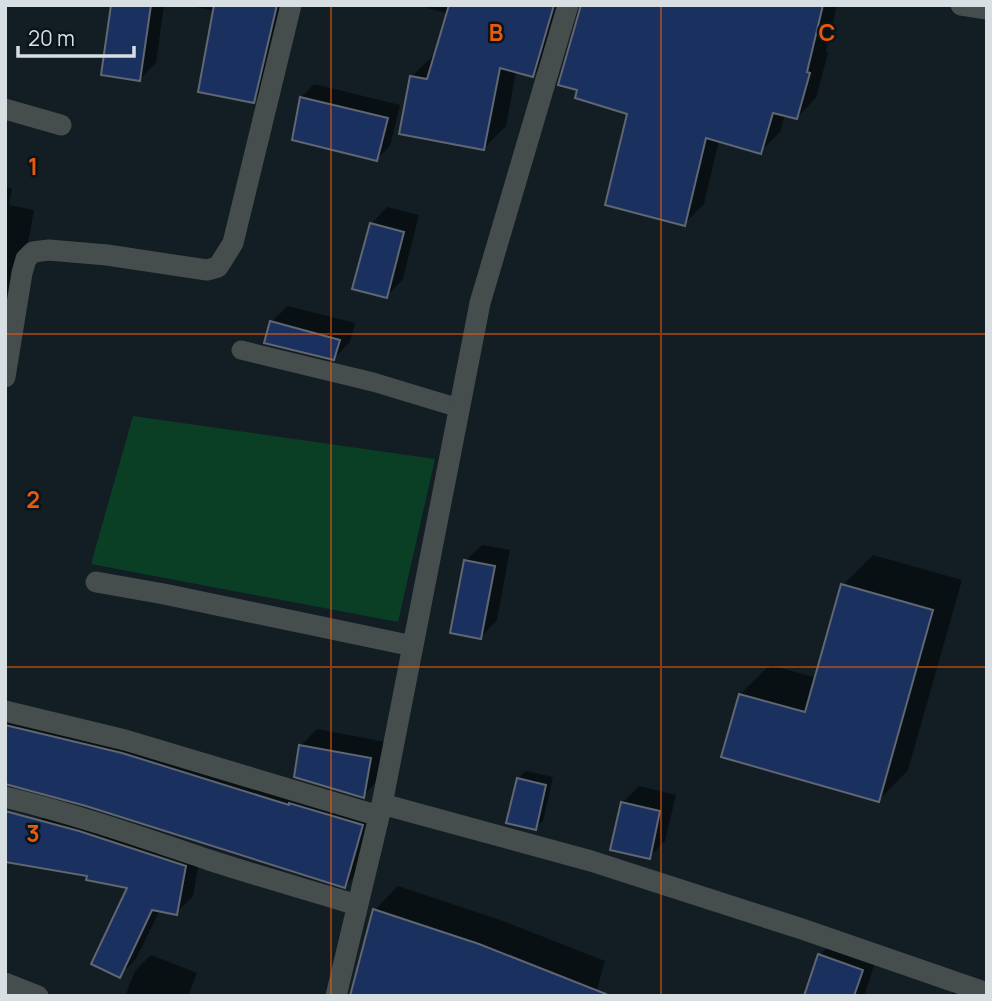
<svg xmlns="http://www.w3.org/2000/svg" width="992" height="1001" font-family="Manrope,sans-serif">
<style>
.green{fill:#0a3f26}
.shadow{fill:#0007}
.building{fill:#1a315f;stroke:#606672;stroke-width:2}
.lines{fill:none;stroke-linecap:round;stroke-linejoin:round}
.service{stroke:#464d4d;stroke-width:19}
.minor{stroke:#464d4d;stroke-width:21}
.grid{fill:none;stroke:#e8590c;stroke-width:2;stroke-opacity:0.55}
.grid-label{font-size:23px;text-anchor:middle;font-weight:bold;fill:#e8590c;stroke:#09151a;stroke-width:5;stroke-linejoin:round;paint-order:stroke}
</style>
<rect width="100%" height="100%" fill="#121e24"/>
<path class="green" d="M133,416L435,459L398,622L91,564Z"/>
<path class="shadow" d="M116,5H164L156,63L140,79Z
M187,5H289L270,84L253,101L214,11Z
M418,5H565L555,53L532,76L516,71L506,126L483,149L412,76L435,54L448,14Z
M590,5H837L826,52L828,53L816,98L796,118L785,115L780,132L760,152L719,140L704,204L684,224L629,113Z
M314,84L400,105L390,146L377,159L301,97Z
M5,187L12,188L9,205L34,210L5,367Z
M387,207L419,215L403,279L387,296L371,224Z
M288,306L355,323L350,342L334,358L271,322Z
M482,545L510,550L497,620L481,637L465,561Z
M873,555L962,580L908,770L879,800L740,694L770,665L817,678L843,585Z
M5,705L378,809L361,870L345,886L87,804L5,781Z
M317,729L386,742L379,779L363,796L301,745Z
M526,771L553,777L543,821L535,828L518,779Z
M639,786L676,795L665,841L649,857L622,803Z
M57,804L201,850L193,896L176,913L160,910L136,959L120,975L130,886L89,875L33,865L41,820Z
M398,886L503,921L605,961L595,996L375,910Z
M836,939L878,954L864,996H805L820,955Z
M151,955L197,973L188,996H125L135,971Z
M961,984L987,996H949Z"/>
<path class="building" d="M111,5H151L140,81L101,75Z
M214,5H277L254,103L198,92Z
M449,5H554L533,77L500,68L484,150L399,134L410,76L427,79Z
M581,5H823L807,72L810,73L797,119L773,113L761,154L706,138L685,226L605,205L627,114L575,98L577,90L558,85Z
M300,97L388,118L377,161L292,140Z
M370,223L404,232L387,298L352,289Z
M270,321L340,340L334,360L264,343Z
M464,560L495,566L481,639L450,633Z
M841,584L933,610L879,802L721,757L739,694L805,712Z
M5,725L122,753L289,805V803L363,825L345,888L86,806L5,784Z
M299,745L371,758L364,798L294,777Z
M517,778L546,785L536,830L506,823Z
M621,802L660,811L650,859L610,850Z
M5,811L79,831L186,866L177,915L152,910L120,978L91,964L127,888L86,880L87,876L5,862Z
M373,909L479,944L606,994L605,996H350Z
M818,954L863,970L854,996H804Z"/>
<g class="lines">
<path class="service" d="M241,350L373,382L459,408"/>
<path class="minor" d="M961,5L987,9
M5,109L61,125
M5,377L22,273L26,259L33,252L49,250L107,255L207,270L218,267L233,243L291,5
M96,582L164,594L413,646
M5,711L125,740L379,816
M5,797C75,814 141,837 209,860C258,876 308,890 357,905
M382,804L591,861L802,929L987,993
M5,983L38,996
M336,996L382,804L480,303L568,5"/>
</g>
<path class="grid" d="M331,5V996M661,5V996M5,334H987M5,667H987"/>
<g class="grid-label">
<text x="496" y="41">B</text>
<text x="827" y="41">C</text>
<text x="33" y="175">1</text>
<text x="33" y="508">2</text>
<text x="33" y="842">3</text>
</g>
<rect width="992" height="1001" fill="none" stroke="#d7dfe3" stroke-width="14"/>
<path d="M18 46v10h116v-10" fill="none" stroke="#d7dfe3" stroke-width="3.5"/>
<text x="28" y="46" font-size="21" fill="#d7dfe3" stroke="#09151a" stroke-width="5" paint-order="stroke">20 m</text>
</svg>
